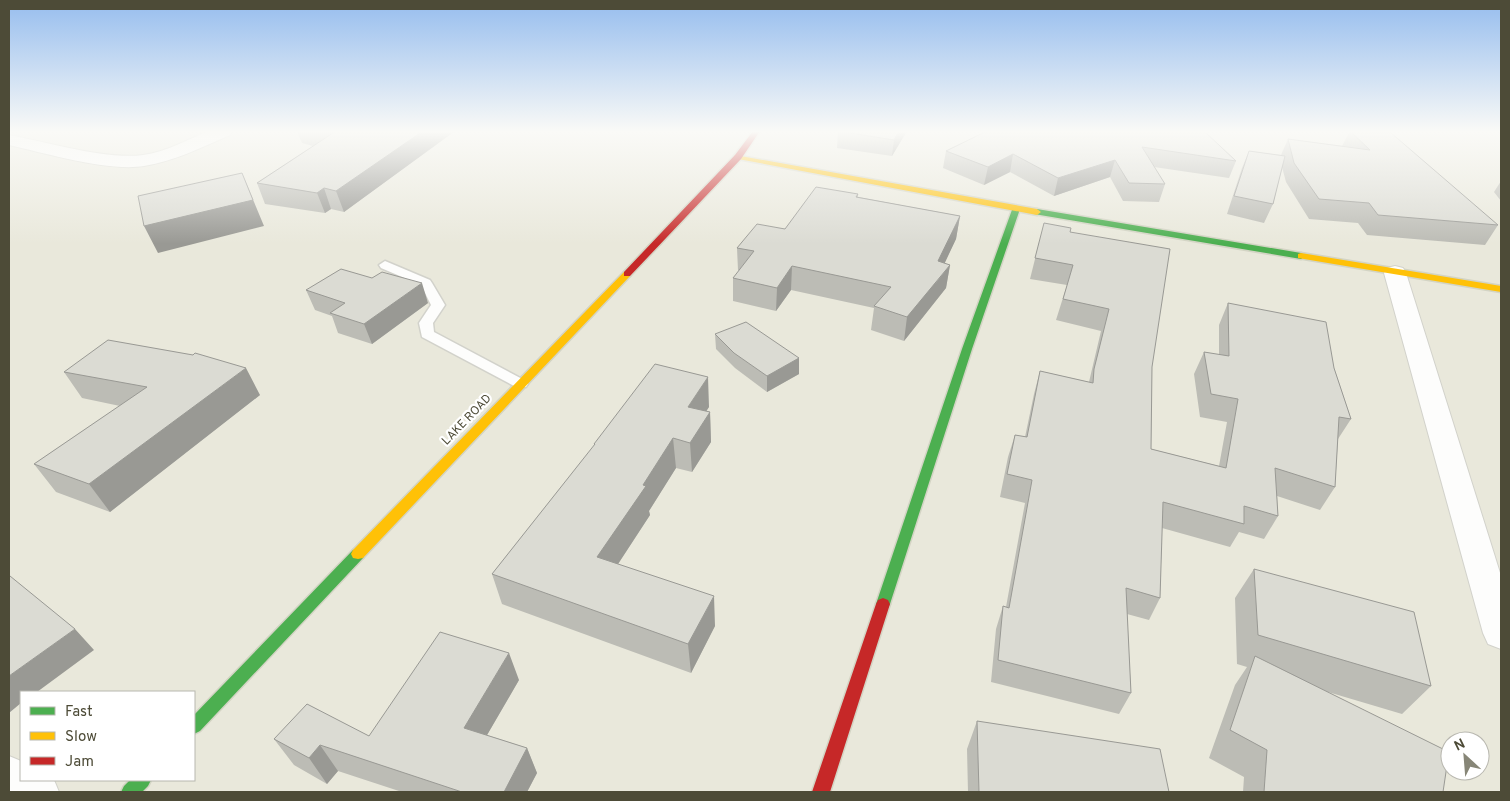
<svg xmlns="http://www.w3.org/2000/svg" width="1510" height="801" font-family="Overpass,sans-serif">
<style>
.residential{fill:#e9e8db;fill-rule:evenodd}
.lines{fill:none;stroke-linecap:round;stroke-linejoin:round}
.lane-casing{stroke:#d2d2cb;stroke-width:3}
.street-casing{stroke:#d2d2cb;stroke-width:2}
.fast-casing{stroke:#d3d4c4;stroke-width:3}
.slow-casing{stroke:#d3d4c4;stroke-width:3}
.jam-casing{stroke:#d3d4c4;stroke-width:3}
.lane{fill:#fdfdfc;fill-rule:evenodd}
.street{fill:#fdfdfc;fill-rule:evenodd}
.fast{fill:#4caf50;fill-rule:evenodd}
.slow{fill:#ffc107;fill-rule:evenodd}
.jam{fill:#c62828;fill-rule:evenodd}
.wall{fill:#bcbcb5}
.shaded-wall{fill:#999994}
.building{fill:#dbdbd3;stroke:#999994}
.labels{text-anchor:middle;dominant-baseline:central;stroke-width:4.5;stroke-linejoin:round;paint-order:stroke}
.street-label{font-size:12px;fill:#4d4b37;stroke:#fff}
</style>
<rect width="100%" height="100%" fill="#f4f4ee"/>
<path class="residential" d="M9,131H1501V792H9ZM21,692H194V780H21ZM1450,741H1480V771H1450Z"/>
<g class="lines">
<defs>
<path id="lane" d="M385,261L430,280L432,283L445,305L433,323L434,332L526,381L528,384L526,387H516L422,337L419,323L431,305L421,285L381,268L379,265Z"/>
<path id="street" d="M208,131H232L230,135C202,147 175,161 144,166C109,172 45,153 9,145V135C47,142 106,160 143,155C166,152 187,140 208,131Z
M1395,266L1403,268L1406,273L1501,576V649L1488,644L1483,633L1384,273L1387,268Z
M9,756L21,761V780H54L59,792H9Z"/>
<path id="fast" d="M1013,207H1016L1020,209L972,349L890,604L888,608L883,610L878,608L876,604L962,349Z
M1037,209L1301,253L1306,256L1301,259L1034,214V210Z
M358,549L363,550L365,554L363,558L200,731L194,734V715L353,550Z
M130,780H151L148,786L142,792H121L124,786Z"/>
<path id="slow" d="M735,155L1037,209L1041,212L1037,215L738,159L734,157Z
M1301,253L1501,286V292L1298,258V254Z
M627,271L630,272V276L363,558L358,559L353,558L351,554L353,550L624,272Z"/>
<path id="jam" d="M753,131H760L741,159L630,276H624V272L735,155Z
M883,598L888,600L890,604L830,792H812L876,604L878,600Z"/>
</defs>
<use href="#lane" class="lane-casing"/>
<use href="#street" class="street-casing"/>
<use href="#fast" class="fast-casing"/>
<use href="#slow" class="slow-casing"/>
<use href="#jam" class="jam-casing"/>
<use href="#lane" class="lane"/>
<use href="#street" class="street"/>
<use href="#fast" class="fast"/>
<use href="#slow" class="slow"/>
<use href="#jam" class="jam"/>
</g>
<path class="wall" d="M297,131H455L344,212L331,209L325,213L265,204L257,183L313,146L302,143Z
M907,131L892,156L837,148L838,132Z
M1204,131L1236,161L1229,178L1154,167L1165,184L1159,202L1123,201L1110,177L1054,196L1010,172L984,185L943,168L946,151Z
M1350,131L1498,225L1485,245L1367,235L1358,223L1309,219L1286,182L1282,167L1273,204L1264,223L1227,214L1242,168L1249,151L1281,155L1288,139L1342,146Z
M1501,181V201L1494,192Z
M858,194V197L960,216L956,239L944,263L950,265L946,288L904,341L871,330L874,308L791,290L776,311L733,301V278L739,271L738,270L737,248L785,229Z
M1044,223L1070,232L1152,367L1151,449L1219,466L1227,422L1200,417L1194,374L1204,352L1219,355V325L1228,303L1334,368L1351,419L1338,439L1335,487L1320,510L1277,496L1278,516L1264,539L1239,532L1230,547L1162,528L1160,598L1149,620L1127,614L1131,693L1119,714L991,682L996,629L1003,606L1006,607L1025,503L1000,497L1008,457L1015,435L1025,437L1034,394L1040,371L1089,382L1101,331L1056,320L1067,285L1030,279Z
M306,290L428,303L372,344L338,333L332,316L315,310Z
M715,334L799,358V374L767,392L735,368L716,349Z
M64,372L260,395L110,512L56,492L34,464L120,406L82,398Z
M709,407L706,411L710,412L711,442L692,472L676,468L649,511L650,515L618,564L715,626L691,673L502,604L492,574L594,446V444Z
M1254,569L1431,686L1402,714L1328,692L1443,792H1243L1244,777L1209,758L1235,685L1247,667L1237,664L1235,598Z
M519,680L487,735L527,748L537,773L527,792H402L338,771L327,784L294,765L274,739L369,736Z
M977,721L1169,792H968L967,749Z"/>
<path class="shaded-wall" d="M423,131H455L344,212L336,191Z
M899,131H907L892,156L894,140Z
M1013,154L1010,172L984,185L988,167Z
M1115,160L1110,177L1054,196L1058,178Z
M242,173L264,226L158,253L144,226Z
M324,188L331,209L325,213L317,193Z
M960,216L956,239L935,284L950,265L946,288L904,341L907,317Z
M792,266L791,290L776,311L777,288Z
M422,283L428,303L372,344L364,324Z
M799,358V374L767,392V376Z
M246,368L260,395L110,512L89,484Z
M708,377L709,407L690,436L688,407Z
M710,412L711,442L692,472L690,443Z
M673,438L676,468L649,511L650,515L603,587L597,557Z
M714,596L715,626L691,673L688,644Z
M75,629L94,650L37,692H21V703L9,713V676Z
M509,653L519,680L476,754L464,728Z
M320,745L338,771L327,784L309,758Z
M527,748L537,773L527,792H504Z"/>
<path class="building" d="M327,131H423L336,191L324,188L317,193L257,183L333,133Z
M838,131H899L894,140Z
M987,131H1204L1236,161L1142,147L1165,184L1129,183L1115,160L1058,178L1013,154L988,167L946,151Z
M1350,131L1390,132L1498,225L1378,215L1369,203L1319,199L1294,163L1288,139L1370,150Z
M1249,151L1285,156L1273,204L1234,196Z
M242,173L253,200L144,226L138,196Z
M816,187L858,194L856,197L960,216L938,261L950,265L907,317L874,306L891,287L792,266L777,288L733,278L754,251L737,248L757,224L785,229Z
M1044,223L1071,228L1070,232L1170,249L1152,367L1151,449L1226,468L1238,399L1211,394L1204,352L1229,356L1228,303L1326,322L1334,368L1351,419L1339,417L1335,487L1275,468L1278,516L1244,506V524L1163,502L1160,598L1126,588L1131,693L998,660L1003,606L1009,608L1032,480L1007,474L1015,435L1027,437L1040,371L1093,383L1094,369L1109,309L1063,299L1073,265L1035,258Z
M341,269L372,278L382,272L422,283L364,324L330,313L345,303L306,290Z
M746,322L799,358L767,376L734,353L715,334Z
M108,340L193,355L195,353L246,368L89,484L34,464L147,387L64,372Z
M655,364L708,377L688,407L710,412L690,443L673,438L643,485L646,486L597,557L714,596L688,644L492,574L595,444H594Z
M1254,569L1414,612L1431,686L1258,635Z
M10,576L75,629L9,676V577Z
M440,632L509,653L464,728L527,748L504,792H462L320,745L309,758L274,739L307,704L369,736Z
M1255,656L1449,752L1443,792H1264L1267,750L1230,730Z
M977,721L1160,749L1169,792H979Z"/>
<linearGradient id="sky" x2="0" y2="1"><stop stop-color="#96bdee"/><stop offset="0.54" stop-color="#fafaf7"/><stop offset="1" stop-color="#fafaf7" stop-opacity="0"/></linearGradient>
<rect width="1510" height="244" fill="url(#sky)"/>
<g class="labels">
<g class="street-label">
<text transform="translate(467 420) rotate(-46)">LAKE ROAD</text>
</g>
</g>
<rect width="1510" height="801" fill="none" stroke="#4d4b37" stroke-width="20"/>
<rect x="20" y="691" width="175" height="90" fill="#ffffff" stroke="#b8b7af"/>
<rect x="30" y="707" width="25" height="8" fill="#4caf50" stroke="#b8b7af"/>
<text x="65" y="716" font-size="15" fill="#4d4b37">Fast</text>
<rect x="30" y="732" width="25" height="8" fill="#ffc107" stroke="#b8b7af"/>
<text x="65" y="741" font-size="15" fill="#4d4b37">Slow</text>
<rect x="30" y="757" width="25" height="8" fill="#c62828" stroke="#b8b7af"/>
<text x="65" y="766" font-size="15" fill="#4d4b37">Jam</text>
<g transform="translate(1465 756) rotate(334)"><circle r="24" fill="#ffffff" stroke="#b8b7af"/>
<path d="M0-4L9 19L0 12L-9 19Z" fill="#878677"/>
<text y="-8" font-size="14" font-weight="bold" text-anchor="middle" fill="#4d4b37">N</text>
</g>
</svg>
